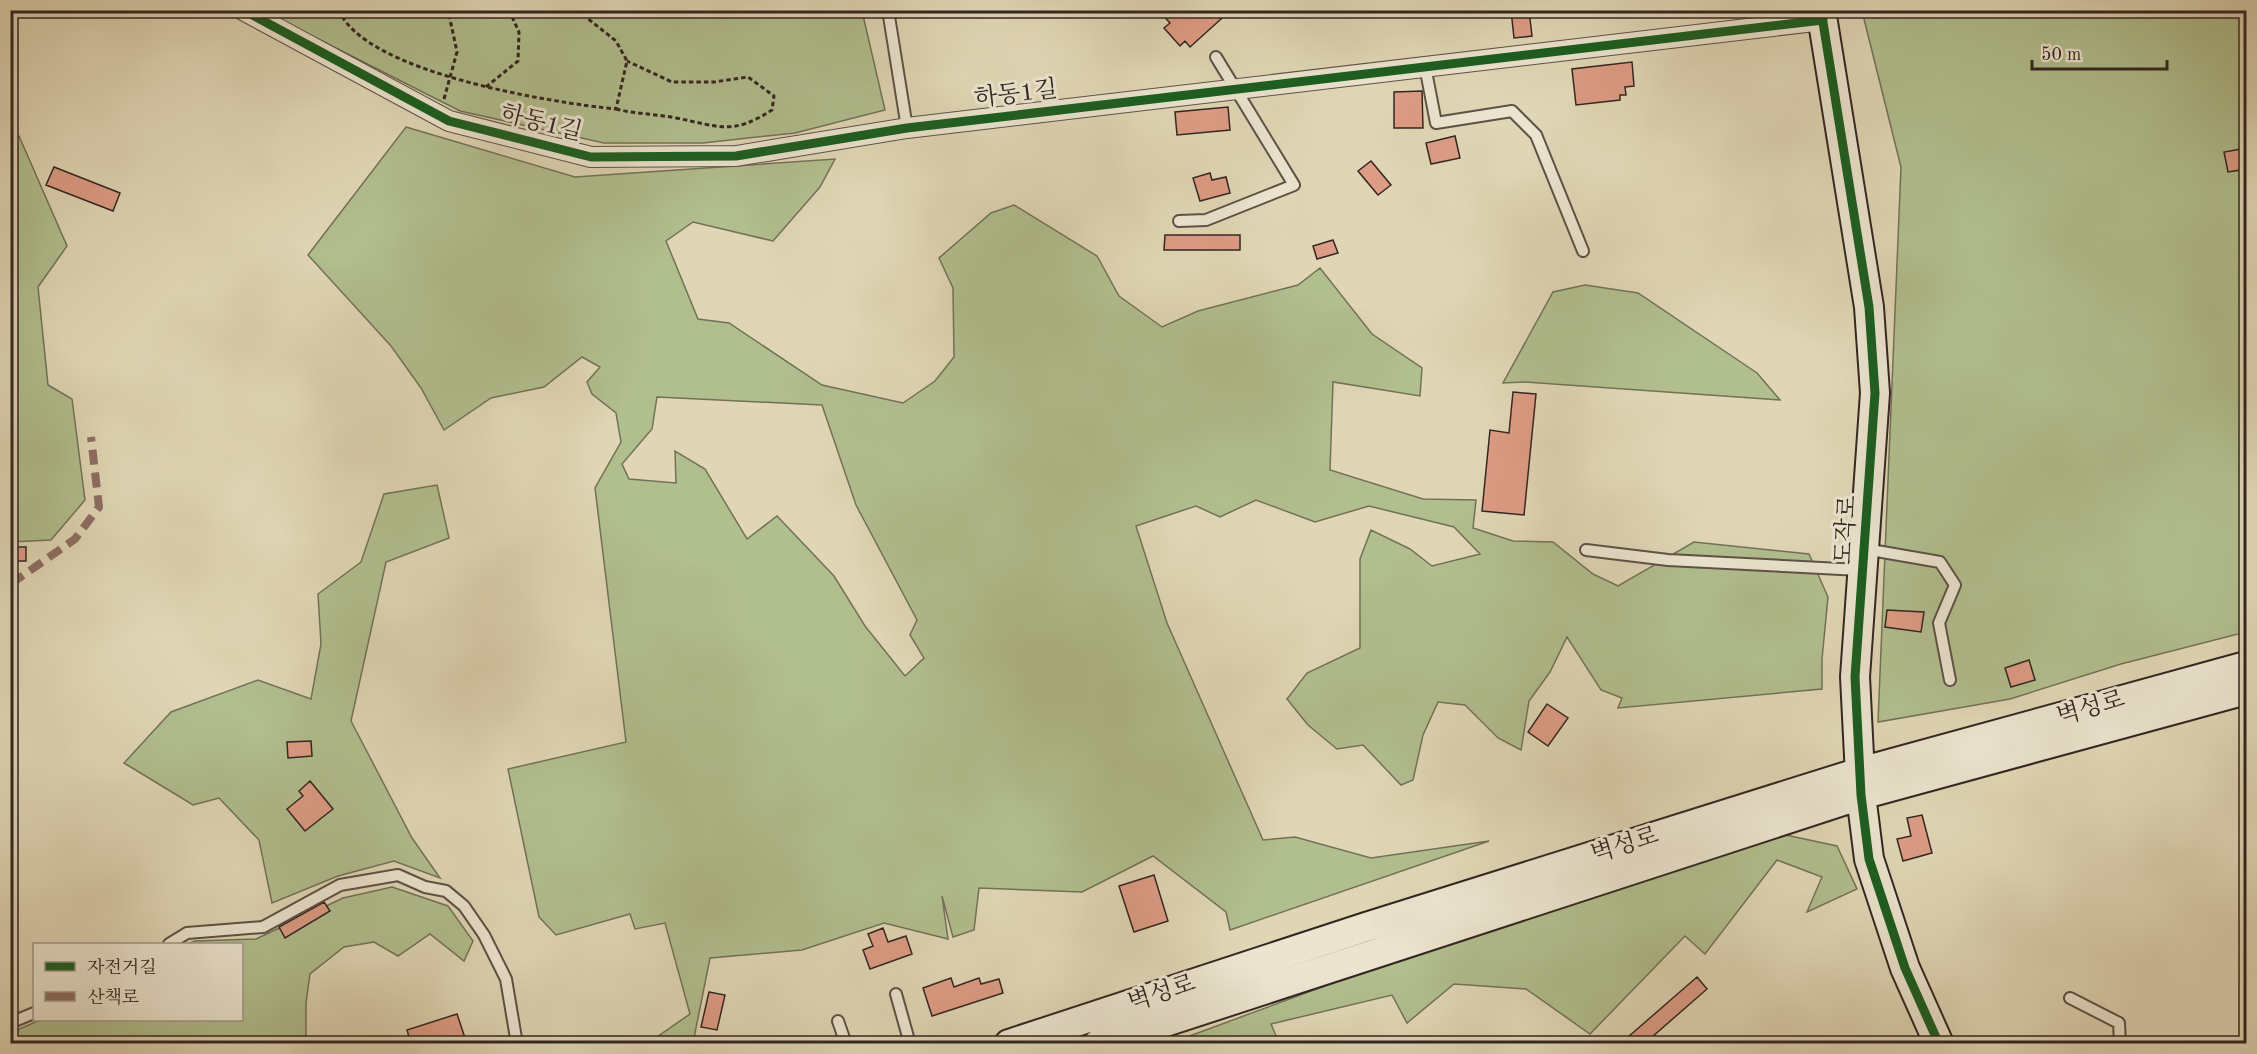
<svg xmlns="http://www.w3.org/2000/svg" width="2257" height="1054" font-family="'Old Standard TT','Noto Serif KR',serif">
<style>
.green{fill:#b1be8e;stroke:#727258;stroke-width:1.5;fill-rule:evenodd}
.building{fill:#dd9c85;stroke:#332621;stroke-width:1.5}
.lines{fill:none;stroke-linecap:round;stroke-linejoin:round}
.lane-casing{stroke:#5e5246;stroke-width:14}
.street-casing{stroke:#5e5246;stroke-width:22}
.secondary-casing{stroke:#332621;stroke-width:32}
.path{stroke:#332621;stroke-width:3;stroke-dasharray:4.5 3;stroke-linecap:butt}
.lane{stroke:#ebe4cf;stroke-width:10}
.street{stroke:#ebe4cf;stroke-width:20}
.secondary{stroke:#ebe4cf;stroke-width:28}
.quiet{stroke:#8d6e63;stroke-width:8;stroke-dasharray:15 8;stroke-linecap:butt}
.cycleway-casing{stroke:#ebe4cf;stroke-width:13}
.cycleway{stroke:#1b5e20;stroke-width:9}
.labels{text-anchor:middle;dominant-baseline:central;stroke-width:6;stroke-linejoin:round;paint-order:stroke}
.street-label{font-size:24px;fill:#332621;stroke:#ebe4cf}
</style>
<rect width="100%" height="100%" fill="#e0d6b5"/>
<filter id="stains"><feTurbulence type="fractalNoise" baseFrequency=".00333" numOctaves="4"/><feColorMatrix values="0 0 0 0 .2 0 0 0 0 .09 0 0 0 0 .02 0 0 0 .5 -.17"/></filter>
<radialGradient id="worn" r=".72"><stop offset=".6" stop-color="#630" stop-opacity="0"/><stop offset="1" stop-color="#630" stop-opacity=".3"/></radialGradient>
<path class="green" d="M688,10L721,18L758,11H862L885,110L795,133L703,143H604L460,111L263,11Z
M1862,11H2246V632L2121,664L2010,699L1878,722L1901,167Z
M406,127L575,177L835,159L820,187L773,241L693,222L666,241L698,319L729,323L822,385L903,403L935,381L954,357L953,288L939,258L991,213L1014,205L1097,256L1119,296L1162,327L1198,311L1298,285L1320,268L1372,334L1422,368L1420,396L1333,382L1330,470L1423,499L1476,500L1473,528L1513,541L1553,542L1593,574L1618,586L1694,542L1809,554L1828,597L1822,659V689L1618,708L1622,698L1601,690L1567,637L1550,672L1529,701L1521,750L1498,738L1465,705L1438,702L1423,735L1413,780L1401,785L1363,745L1337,749L1308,725L1287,699L1307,673L1360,648V559L1371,530L1410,549L1432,566L1480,554L1454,527L1369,506L1315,522L1256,500L1220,517L1196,506L1136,526L1167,623L1263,840L1295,837L1371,858L1489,841L1230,930L1226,912L1153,856L1082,892L979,888L974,930L953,937L942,896L948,939L884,923L802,950L710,958L693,1043H657V1037L690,1014L665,923L635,929L630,914L556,935L539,917L508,769L626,742L595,488L621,442L616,413L592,394L587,382L600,367L582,357L544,387L491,398L444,430L421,388L391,346L308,255ZM657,397L822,405L856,505L917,620L910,635L924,658L905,676L865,626L834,576L777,516L747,539L705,469L675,451L676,483L629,479L622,464L652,429Z
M19,136L67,246L38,287L48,385L72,399L85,500L51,540L11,542L10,138Z
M1585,285L1638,293L1757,373L1780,400L1525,382L1503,383L1553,292Z
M437,485L449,538L386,562L351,721L412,838L440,878L394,861L338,876L272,903L259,840L219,798L193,805L124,763L171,712L258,680L311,699L321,644L318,594L361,562L384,494Z
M1781,834L1837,846L1857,889L1807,912L1822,877L1777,860L1705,954L1685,936L1590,1034L1526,989L1454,984L1407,1023L1392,995L1271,1024L1279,1043H1229L1225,1040L1213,1043L1168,1044L1438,944Z
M392,887L448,906L473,941L464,961L430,934L398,956L374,942L344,947L310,974L306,1003V1043L11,1044L10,1033L40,1020H242V944H188L195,941L256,939L343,898Z"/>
<path class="building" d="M1158,10H1231L1190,47L1185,41L1180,46L1164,28L1170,23Z
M1511,10H1529L1532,36L1514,38Z
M1632,62L1634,86L1625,87L1626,95H1620V100L1576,105L1572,69Z
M1422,91L1423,128H1394V92Z
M1228,107L1230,130L1177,135L1175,112Z
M1455,136L1460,158L1431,164L1426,143Z
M2247,148V169L2228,172L2224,152Z
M1371,161L1391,185L1378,195L1358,171Z
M54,167L120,193L113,211L46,185Z
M1210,173L1212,180L1226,177L1230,193L1200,201L1193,178Z
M1165,235H1240V250H1164Z
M1333,240L1338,253L1317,259L1313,246Z
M1513,392L1536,394L1524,515L1482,511L1490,430L1509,433Z
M10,547H26V561H10Z
M1887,610L1924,612L1921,632L1885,627Z
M2029,660L2035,680L2011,687L2005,668Z
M1547,704L1568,718L1548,746L1528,732Z
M311,741L312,756L288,758L287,742Z
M310,781L333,809L305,831L287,809L303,796L299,791Z
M1922,815L1932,853L1903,861L1897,839L1911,836L1907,818Z
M1154,875L1168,921L1134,932L1119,886Z
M324,902L330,911L285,938L279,927Z
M883,928L888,942L906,936L912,954L870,969L863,950L873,946L868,934Z
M1697,977L1707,989L1644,1044H1620Z
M951,978L954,987L979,978L981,984L999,979L1003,993L932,1016L923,988Z
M709,992L725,995L717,1030L701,1027Z
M457,1014L467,1044H411L407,1030Z"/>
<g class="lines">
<defs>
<path id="lane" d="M888,10L907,128
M1425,66L1436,123L1512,111L1536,135L1583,251
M1179,221L1206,220L1294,185L1216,57
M1865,549L1940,562L1955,585L1939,623L1950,680
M1586,550L1668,560L1860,570
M169,944L187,933L263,927L340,885L398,875L425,887L446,891L464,906L484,935L506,979L517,1044
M896,994L910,1044
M2070,998L2119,1023L2120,1044
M838,1021L846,1044
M10,1023L34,1013"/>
<path id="street" d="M243,10L449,121L591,157L736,156L907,128L1823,20"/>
<path id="secondary" d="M1821,10L1869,307L1875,393L1855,677L1861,795L1869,859L1905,968L1939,1044
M1009,1044L1366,927L1860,772L2246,666
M1098,1044L1861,795L2246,690"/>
</defs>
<use href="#lane" class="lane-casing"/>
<use href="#street" class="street-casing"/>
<use href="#secondary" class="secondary-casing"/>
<path class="path" d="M339,10C364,73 554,103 616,109L627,61L616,41L577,10
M486,87L518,61L519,32L509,10
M444,99L457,52L448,10
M616,109C636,114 656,114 676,118C718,126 732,136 772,110L774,96L748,77L714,82H672L627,61"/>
<use href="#lane" class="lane"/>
<use href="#street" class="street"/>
<use href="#secondary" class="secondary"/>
<path class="quiet" d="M10,580L15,581L75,539L99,507L91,437"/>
<defs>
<path id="cycleway" d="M243,10L449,121L591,157L736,156L907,128L1823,20
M1821,10L1869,307L1875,393L1855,677L1861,795L1869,859L1905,968L1939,1044"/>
</defs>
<use href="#cycleway" class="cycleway-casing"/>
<use href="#cycleway" class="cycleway"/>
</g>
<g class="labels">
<g class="street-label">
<text transform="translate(1016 95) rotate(-7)">하동1길</text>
<text transform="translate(541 124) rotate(14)">하동1길</text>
<text transform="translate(1847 530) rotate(-86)">도작로</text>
<text transform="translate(2091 709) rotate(-16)">벽성로</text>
<text transform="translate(1625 846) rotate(-17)">벽성로</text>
<text transform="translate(1162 994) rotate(-18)">벽성로</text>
</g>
</g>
<rect width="2257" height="1054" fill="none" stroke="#e0d6b5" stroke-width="36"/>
<rect x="12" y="12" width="2233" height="1030" fill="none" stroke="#332621" stroke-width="3"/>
<rect x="18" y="18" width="2221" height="1018" fill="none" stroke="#332621" stroke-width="1.5"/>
<rect x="33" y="943" width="210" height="78" fill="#ebe4cf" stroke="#a19889" stroke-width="1.5"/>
<rect x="45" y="962" width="30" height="9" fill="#1b5e20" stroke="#a19889" stroke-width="1.5"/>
<text x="87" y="973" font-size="18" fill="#332621">자전거길</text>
<rect x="45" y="992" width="30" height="9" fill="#8d6e63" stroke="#a19889" stroke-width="1.5"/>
<text x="87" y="1003" font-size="18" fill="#332621">산책로</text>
<path d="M2032 60v9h135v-9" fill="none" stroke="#332621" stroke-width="3"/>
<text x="2041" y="60" font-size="18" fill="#332621" stroke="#ebe4cf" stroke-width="4.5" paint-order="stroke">50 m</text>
<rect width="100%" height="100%" filter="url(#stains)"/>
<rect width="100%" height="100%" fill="url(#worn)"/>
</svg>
